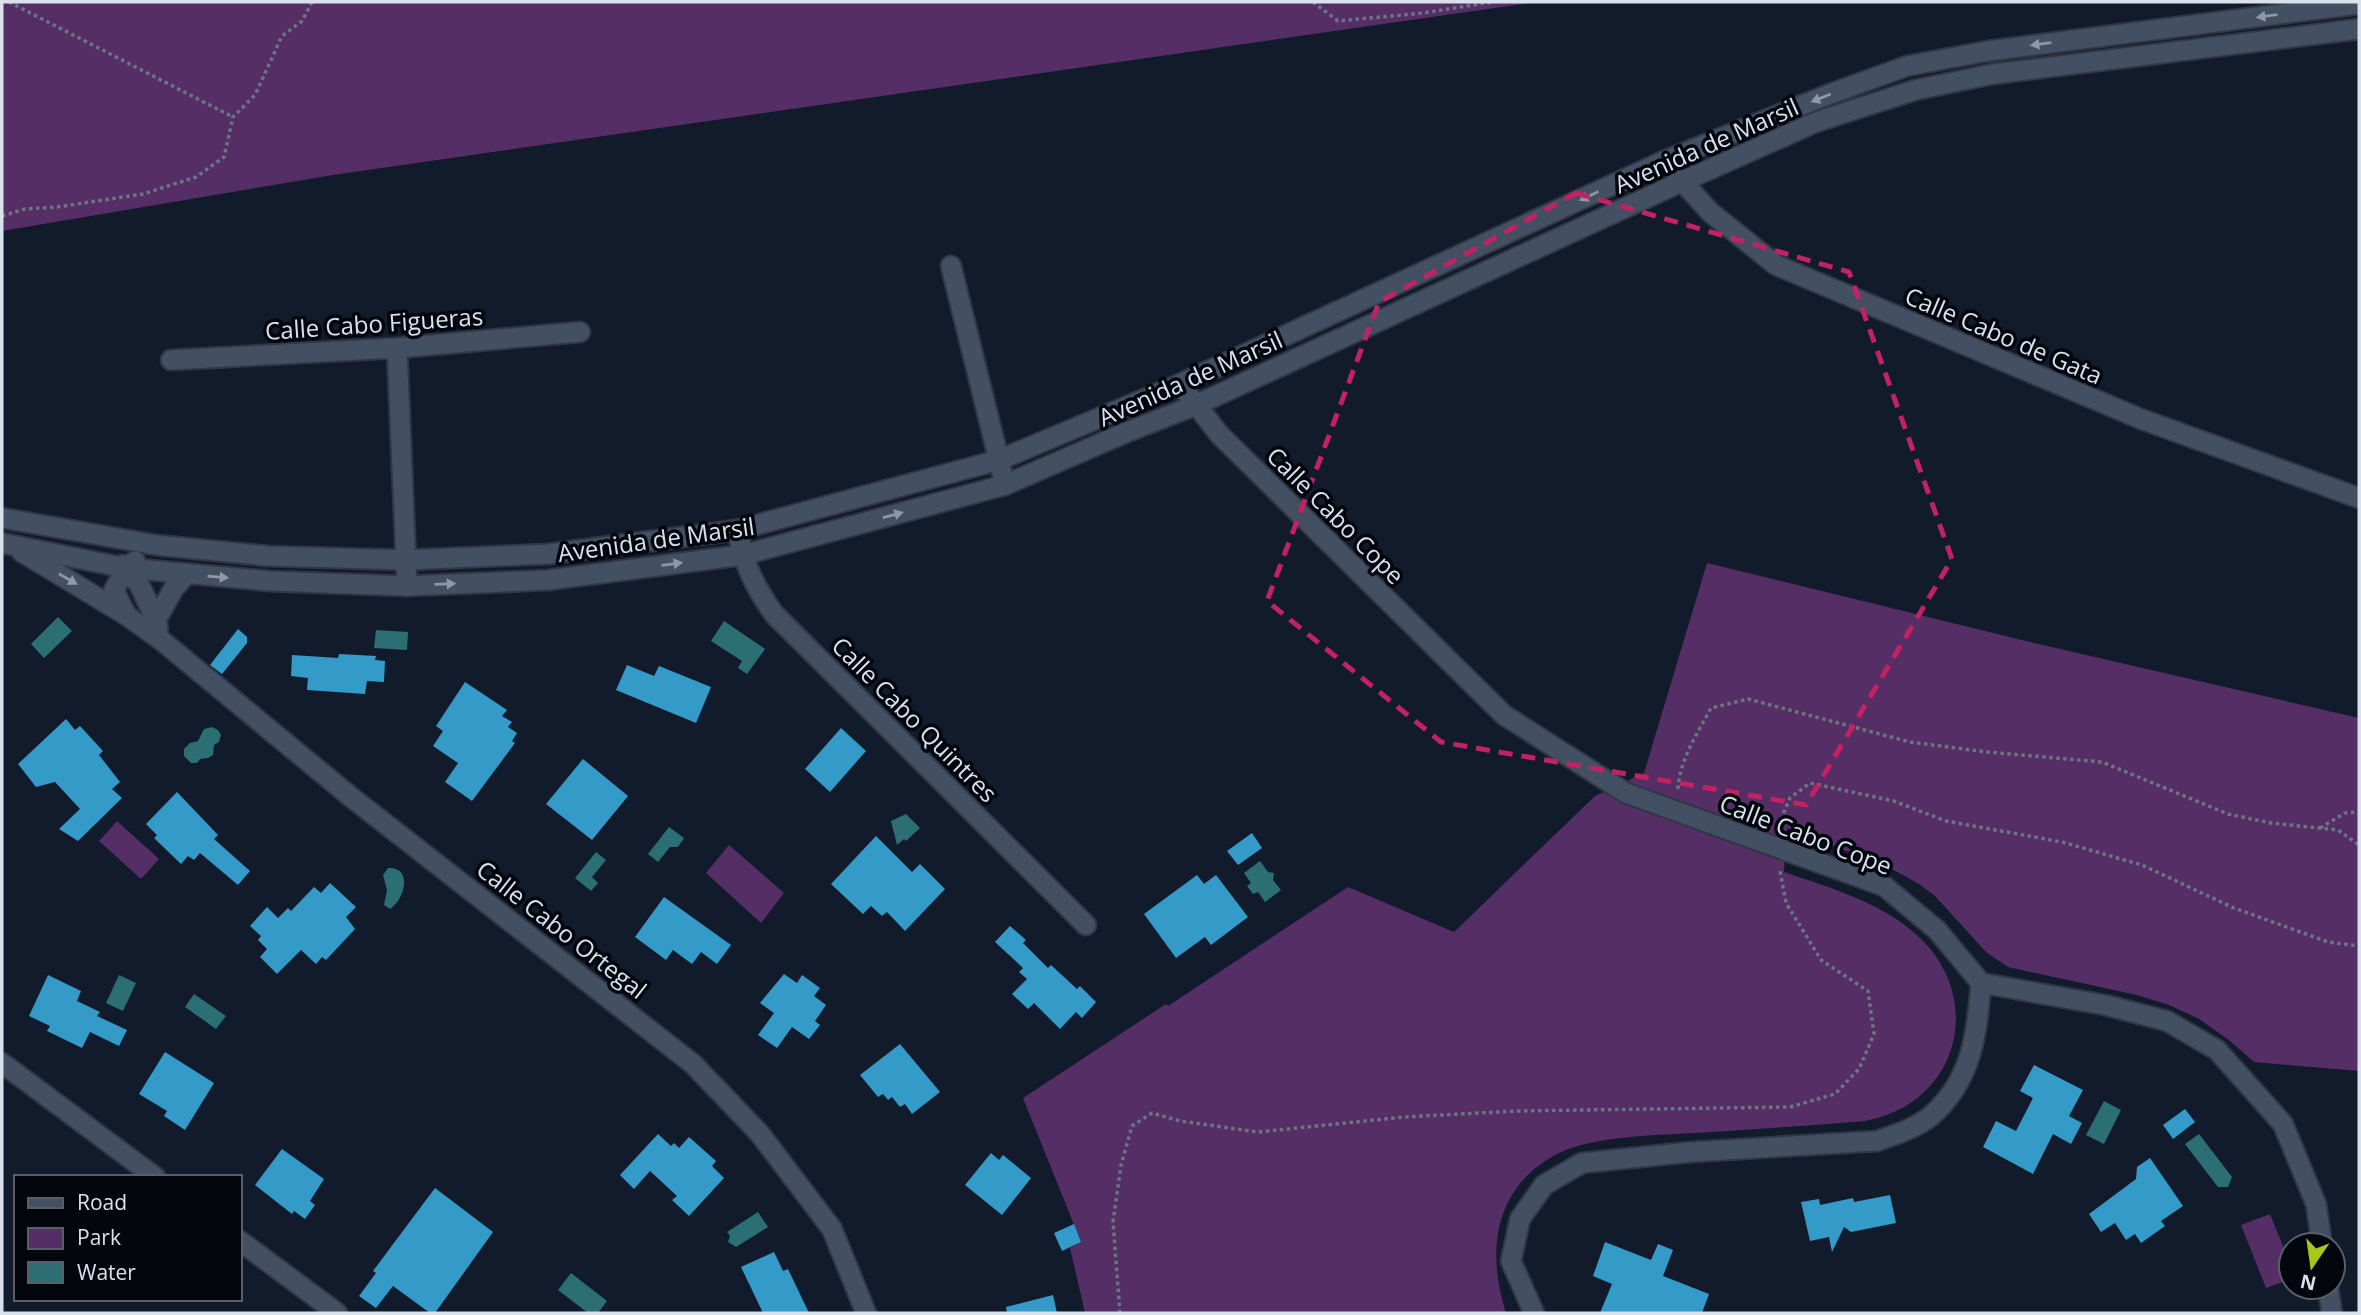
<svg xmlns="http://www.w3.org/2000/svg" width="2361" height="1315" font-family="'Open Sans',sans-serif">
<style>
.green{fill:#552e65}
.water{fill:#2b6f75}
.building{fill:#349bc8}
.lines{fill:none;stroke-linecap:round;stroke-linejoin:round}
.minor-casing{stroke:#313644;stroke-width:23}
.tertiary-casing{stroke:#313644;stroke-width:23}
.path{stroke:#6c7583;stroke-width:3.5;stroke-dasharray:3.5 3.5;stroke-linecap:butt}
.minor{stroke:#434f63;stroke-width:19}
.tertiary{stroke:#434f63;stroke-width:19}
.oneway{fill:#8e98a8}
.marked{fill:none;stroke:#c32262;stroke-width:5;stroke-dasharray:14 9;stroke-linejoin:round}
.labels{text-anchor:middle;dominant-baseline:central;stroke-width:7;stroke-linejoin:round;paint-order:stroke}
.street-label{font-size:24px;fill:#d9e1ed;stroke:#03060d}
</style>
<rect width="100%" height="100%" fill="#111b2c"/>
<path class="green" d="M2,2H1536L333,175L2,231Z
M1707,563L2030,642L2359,718V1071L2254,1062L2229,1040L2199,1019L2169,1005L2137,995L2008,967L1986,952L1935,896L1919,884L1890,868L1787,828L1784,872C1827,887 1875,900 1911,930C1987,991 1963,1103 1865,1121C1809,1126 1752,1129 1696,1133C1657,1135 1594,1136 1559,1153C1494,1186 1486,1250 1506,1313H1085L1070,1248L1081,1242L1023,1098L1166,1004L1168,1006L1348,887L1454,932L1595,796L1644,773Z
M117,821L159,859L141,879L99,841Z
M729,845L784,893L761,923L706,873Z
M2270,1214L2291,1266V1279L2266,1288L2241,1225Z"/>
<path class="water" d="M58,617L72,631L44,658L31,644Z
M724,621L765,649L747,674L738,668L742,661L711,641Z
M376,630L408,632L407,650L374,648Z
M212,727L218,730L221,735L219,742L214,745L213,755L208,758L200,759L197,763H191L184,756V749L190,743L198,741L204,729Z
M906,814L920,828L906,841L904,839L897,845L891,821Z
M669,827L684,838L678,847H670L658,862L648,854Z
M596,852L606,860L592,877L598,883L591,891L575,878Z
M1260,861L1268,872L1274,873L1273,880L1281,890L1265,902L1258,892L1253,894L1247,886L1251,883L1244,873Z
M388,868C413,866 405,900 390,909L384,905L387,890L383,875Z
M119,975L136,983L123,1011L106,1003Z
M194,994L226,1016L216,1029L185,1007Z
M2104,1101L2121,1110L2104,1144L2086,1135Z
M2199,1134L2232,1177L2228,1187H2218L2185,1144Z
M758,1212L768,1227L736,1247L728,1242L730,1236L727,1232Z
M571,1273L607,1301L598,1313H588L558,1290Z"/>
<path class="building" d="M238,629L247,637V643L222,674L210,665Z
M339,654L376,656L375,660L385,661L384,682L367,681L365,694L307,690L308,678L291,676L292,655L338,658Z
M627,665L654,676L659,666L711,687L696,723L616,690Z
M465,682L507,710L502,716L512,722L508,727L517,733L512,741L515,743L472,801L445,782L458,763L433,746L443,731L436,726Z
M66,719L75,730L80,726L103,751L99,755L120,782L112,789L122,798L78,841L59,829L80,809L55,782L36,787L18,764Z
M841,728L866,751L830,792L805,769Z
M583,759L628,796L592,840L546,804Z
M177,792L218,835L214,839L250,871L238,885L200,853L194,860L188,856L181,864L154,838L157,835L146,824Z
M1252,833L1262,848L1238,865L1227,851Z
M876,836L912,872L920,864L945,889L905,931L887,912L882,916L871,906L863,914L831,884Z
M1197,875L1204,884L1216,875L1248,917L1211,945L1205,937L1176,958L1144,914Z
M330,883L356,907L346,917L355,929L326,960L322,957L316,964L301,950L277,974L260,957L267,949L258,940L261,936L250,926L267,907L278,918L288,908L291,911L314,887L321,893Z
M664,897L731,945L717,964L701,952L692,964L673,950L666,960L635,937Z
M1010,926L1026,940L1023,943L1048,968L1051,965L1077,989L1080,986L1096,1002L1082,1018L1076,1012L1060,1029L1034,1003L1028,1009L1012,994L1027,979L1019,972L1023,968L995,942Z
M784,974L797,983L802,975L820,988L814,996L826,1005L815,1021L820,1025L809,1039L792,1027L777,1048L758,1035L774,1013L760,1003Z
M48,975L81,991L77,1001L100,1012L97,1016L127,1030L119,1046L90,1032L82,1048L47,1031L50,1026L29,1016Z
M900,1044L940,1092L912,1114L905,1104L900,1107L892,1097L888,1100L883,1094L878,1097L860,1075Z
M165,1052L214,1083L185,1130L164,1116L167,1111L139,1094Z
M2034,1065L2083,1090L2069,1116L2082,1123L2071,1144L2053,1134L2033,1174L1983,1147L1996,1121L2016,1131L2033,1098L2020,1091Z
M2185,1109L2195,1122L2173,1139L2163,1125Z
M658,1134L671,1146L674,1143L679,1148L689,1137L716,1161L712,1166L724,1178L689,1216L672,1200L677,1196L650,1171L634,1189L620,1175Z
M282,1149L324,1179L310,1201L315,1205L305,1219L294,1211L292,1214L255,1185Z
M991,1153L999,1160L1003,1155L1031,1178L1002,1215L965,1185Z
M2150,1158L2183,1206L2161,1221L2165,1226L2141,1243L2135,1234L2126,1240L2115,1223L2101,1232L2089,1214L2136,1179L2137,1167Z
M435,1188L493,1232L435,1313H430L393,1286L376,1308L359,1296L376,1273L373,1271Z
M1890,1195L1896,1223L1851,1232L1844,1227L1832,1252L1829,1237L1810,1241L1801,1202L1819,1199L1820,1205L1853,1198L1854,1202Z
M1074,1224L1081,1242L1062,1251L1054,1233Z
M1605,1242L1651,1260L1658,1244L1673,1250L1663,1276L1709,1294L1702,1313H1600L1612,1284L1593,1276Z
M774,1252L783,1271L788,1269L809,1313H763L741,1267Z
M1053,1295L1057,1313H1007L1006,1307Z"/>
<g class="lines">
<defs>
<path id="minor" d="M1664,161L1710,212L1776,265L2141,419L2359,498
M951,266L1005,485
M397,348L407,586
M171,360L397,348L580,332
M1180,384L1219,434L1504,715L1626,793L1884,886L1937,930L1981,983C1977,1034 1972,1080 1931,1116C1916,1128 1895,1135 1877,1141L1691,1152L1582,1163L1544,1185L1520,1219L1511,1261L1534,1313
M737,530C745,566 753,584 774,614L1086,925
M161,640L351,797L693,1064L760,1134L832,1229L866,1313
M1981,983L2105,1005L2167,1021L2217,1050L2283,1124L2316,1204L2322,1245
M2,1063L155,1177
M240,1241L337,1313
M2328,1287L2332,1313"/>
<path id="tertiary" d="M2,518L156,545L268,556L406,560L548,554L737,530L999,460L1180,384L1664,161L1830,94L1907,66L1988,51L2359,4
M2,543L126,568L269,581L407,586L548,580L743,555L1005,485L1127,432L1196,405L1681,182L1816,122L1915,90L1993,74L2359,29
M22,552L126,615
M135,561L126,568L114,590L126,615L161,640
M122,565L139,584L156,620
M158,629L156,620L174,588L187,574"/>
</defs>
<use href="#minor" class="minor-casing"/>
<use href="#tertiary" class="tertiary-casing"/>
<path class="path" d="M9,2L233,117
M1313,2L1338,21L1423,13L1492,2
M2,216L25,209L57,207L143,194L196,177L224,157L233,117L255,95L282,36L302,21L312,2
M1678,789C1680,759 1697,734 1711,708L1748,699L1910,742L1987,752L2102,762L2228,814L2271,823L2338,830L2359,845
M1778,826L1790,798L1810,783L1894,801L1946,821L2062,842L2142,865L2234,908L2328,942L2359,946
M2320,828L2345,813L2359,812
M1120,1313L1113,1222L1121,1165L1132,1126L1152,1113L1180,1121L1258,1132L1404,1117L1516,1111L1790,1107L1835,1094L1859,1069L1874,1034L1868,991L1821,960L1786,903L1780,871"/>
<use href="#minor" class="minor"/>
<use href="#tertiary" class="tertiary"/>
</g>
<defs><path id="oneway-solid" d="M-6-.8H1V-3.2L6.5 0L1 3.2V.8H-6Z" transform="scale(1.75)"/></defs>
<g class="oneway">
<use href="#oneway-solid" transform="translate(2267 16) rotate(173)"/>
<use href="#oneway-solid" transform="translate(2041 44) rotate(173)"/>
<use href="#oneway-solid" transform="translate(1821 98) rotate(158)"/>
<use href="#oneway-solid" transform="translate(1589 196) rotate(155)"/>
<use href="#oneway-solid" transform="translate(893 515) rotate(-15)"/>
<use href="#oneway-solid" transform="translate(672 564) rotate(-7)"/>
<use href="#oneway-solid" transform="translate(218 577) rotate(5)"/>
<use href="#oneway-solid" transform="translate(68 579) rotate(30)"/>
<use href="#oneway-solid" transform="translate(445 584) rotate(-2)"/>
</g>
<path class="marked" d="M1576,193L1849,272L1952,559L1806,805L1441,742L1267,601L1379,302Z"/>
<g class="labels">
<g class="street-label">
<text transform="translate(1706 145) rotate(-24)">Avenida de Marsil</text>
<text transform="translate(374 323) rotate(-4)">Calle Cabo Figueras</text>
<text transform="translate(2004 335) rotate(23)">Calle Cabo de Gata</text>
<text transform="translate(1190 378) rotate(-24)">Avenida de Marsil</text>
<text transform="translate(1336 515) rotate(45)">Calle Cabo Cope</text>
<text transform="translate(656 539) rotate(-8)">Avenida de Marsil</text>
<text transform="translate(915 719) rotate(45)">Calle Cabo Quintres</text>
<text transform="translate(1806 834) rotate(21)">Calle Cabo Cope</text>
<text transform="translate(562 929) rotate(38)">Calle Cabo Ortegal</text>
</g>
</g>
<rect width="2361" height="1315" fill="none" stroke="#d9e1ed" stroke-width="7"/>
<rect x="14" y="1175" width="228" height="126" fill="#03060d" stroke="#595e67" stroke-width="2"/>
<rect x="28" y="1198" width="35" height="10" fill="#434f63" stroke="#595e67" stroke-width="2"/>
<text x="77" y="1210" font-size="21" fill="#d9e1ed">Road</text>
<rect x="28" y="1228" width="35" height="21" fill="#552e65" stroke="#595e67" stroke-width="2"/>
<text x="77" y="1245" font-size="21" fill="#d9e1ed">Park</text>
<rect x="28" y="1262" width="35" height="21" fill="#2b6f75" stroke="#595e67" stroke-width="2"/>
<text x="77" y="1280" font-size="21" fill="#d9e1ed">Water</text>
<g transform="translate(2312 1266) rotate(193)"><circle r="33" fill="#03060d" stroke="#595e67" stroke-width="2"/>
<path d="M0-5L12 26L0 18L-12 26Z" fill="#a9c719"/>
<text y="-10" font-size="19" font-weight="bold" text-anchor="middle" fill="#d9e1ed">N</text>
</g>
</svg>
